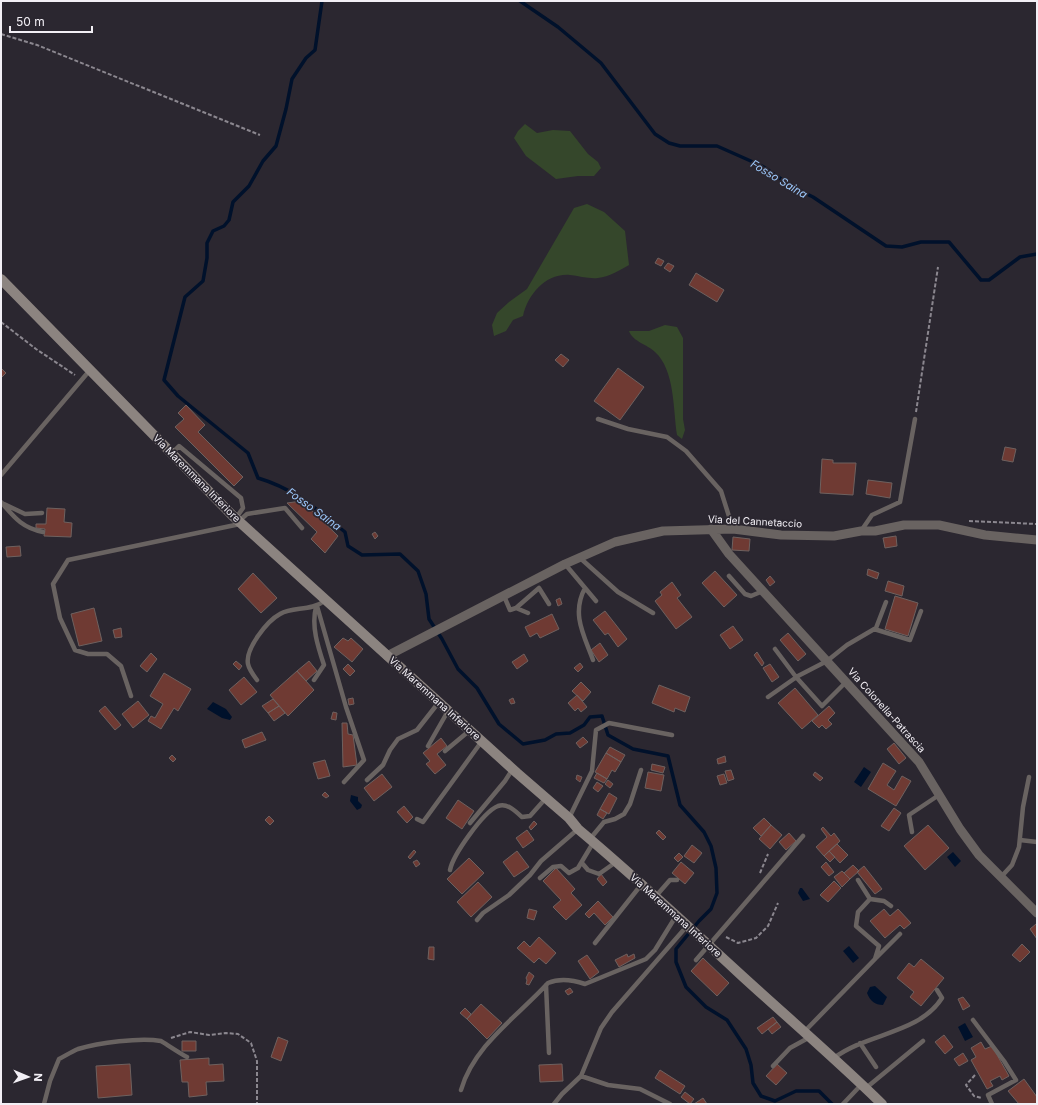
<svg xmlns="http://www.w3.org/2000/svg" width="1038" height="1105" font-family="Inter,sans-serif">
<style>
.green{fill:#35472b}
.water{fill:#00112b}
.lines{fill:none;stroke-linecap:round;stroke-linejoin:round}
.stream{stroke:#00112b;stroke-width:3.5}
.building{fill:#6f3a33;stroke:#6e615f}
.path{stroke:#8b878f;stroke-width:2;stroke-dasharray:4 2;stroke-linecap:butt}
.service{stroke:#696361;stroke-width:4.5}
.minor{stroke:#696361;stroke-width:9}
.secondary{stroke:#8c8480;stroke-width:10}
.labels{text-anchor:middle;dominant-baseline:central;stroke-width:3.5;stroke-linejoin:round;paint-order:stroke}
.street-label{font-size:10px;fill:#f2eff5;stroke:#2b2730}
.water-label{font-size:11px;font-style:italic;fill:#9cc7fa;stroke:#2b2730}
</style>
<rect width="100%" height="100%" fill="#2b2730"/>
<path class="green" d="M525,124L537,133L553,130L570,131L588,154L598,162L601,168L594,176H578L556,179L526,156L514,138L518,131Z
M587,204L604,212L625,231L629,265C620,270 609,277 598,278C589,279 579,276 570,275C546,273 528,294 523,316L513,320L506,331L494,336L492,325L497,313L509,302L527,289L574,208Z
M665,325L677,327L683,338V419L685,430L682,439L677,435C673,409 675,370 655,352C647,344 633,342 629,331H649Z"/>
<path class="water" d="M213,702L226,709L232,717L230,720L222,718L207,709Z
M864,767L871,772L861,787L854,782Z
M351,795L358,797V801L362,805L361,808L357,810L350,801Z
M953,852L961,861L955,867L947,857Z
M800,888H802L810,899L803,901L798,893Z
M849,946L859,958L853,963L843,951Z
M875,986L887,997L883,1005C875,1005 870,1001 867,993L870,987Z
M965,1023L973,1037L965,1041L958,1027Z"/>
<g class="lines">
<path class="stream" d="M322,1L315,50L306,58L292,79L286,109L276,146L263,161L249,186L233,202L229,220L224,226L213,231L207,243V258L203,281L185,297L164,380L178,396L248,453L258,478C295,489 316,509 345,532L348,546L362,555L400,554L418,571L426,594L429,619L442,639L458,669L477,688L499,724L523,744L545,740L556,734L570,733L584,725L590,717L602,716L608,735L633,749L668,756L680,805L704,832L711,846L716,868L717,893L711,909L699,921L676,949V962L686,987L706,1007L727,1020L746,1049L751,1065L753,1083L761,1096L775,1101L796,1091H819L832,1104
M520,1L558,27L601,63L655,134L669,143L680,146H717L762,166L793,187L813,197L886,246L902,247L921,242H949L981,280H989L1020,257L1037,254"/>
</g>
<path class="building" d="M658,258L664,261L661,266L655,263Z
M668,263L674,266L670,272L664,268Z
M696,273L724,290L717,302L689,285Z
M561,354L569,360L563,367L555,360Z
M1,368L6,373L1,378Z
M618,368L644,387L620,420L594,401Z
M186,405L205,425L198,432L243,477L234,486L175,427L184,419L178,413Z
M1005,447L1016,449L1013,462L1002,460Z
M822,459L833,460V463H856L853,495L820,493Z
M868,480L892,483L890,498L866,494Z
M302,501L338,536L325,553L311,539L317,532L287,503Z
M47,508L65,509L64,522L72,523L71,537L44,536L45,529L36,528V524H46Z
M375,532L378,536L375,539L372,534Z
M896,536L897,546L885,548L883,538Z
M733,537L750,539L749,551L732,550Z
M20,546L21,556L7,557L6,547Z
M868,569L879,573L877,579L867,575Z
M715,571L737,595L724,607L702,583Z
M253,573L277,598L261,613L238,589Z
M770,576L775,582L770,586L766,580Z
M888,581L904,586L902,596L885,591Z
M672,582L681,595L677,598L692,617L676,629L655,601L662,595L660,592Z
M895,596L918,603L908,636L885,629Z
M560,598L562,604L558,606L556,600Z
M94,608L102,641L79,646L71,614Z
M605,611L627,639L618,647L608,633L605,635L593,620Z
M552,614L559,629L540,638L537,633L530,637L525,627Z
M733,626L743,640L730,649L720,635Z
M121,628L122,637L115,638L113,630Z
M788,633L806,654L798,661L780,640Z
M343,638L348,641L351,638L363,649L352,662L334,647Z
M600,643L608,655L599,662L591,650Z
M757,652L764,663L762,666L754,655Z
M151,653L157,659L147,672L140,666Z
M524,654L528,661L517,669L512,662Z
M236,661L242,666L239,670L233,664Z
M309,661L317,671L306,681L297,671Z
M580,663L583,667L578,672L574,668Z
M348,664L355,671L350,676L343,669Z
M770,664L779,677L772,682L763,668Z
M297,671L314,690L288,716L270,695Z
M164,673L191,689L178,711L174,708L161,729L148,721L151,716L155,718L163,704L150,696Z
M244,677L257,692L241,705L229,690Z
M581,682L591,692L583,701L572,691Z
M659,685L690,697L685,712L675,708L674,712L652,703Z
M795,688L818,715L802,729L778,703Z
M577,695L587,707L581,712L578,708L575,711L568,703Z
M353,698L354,704L349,705L348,699Z
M513,698L515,703L511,704L509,700Z
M273,699L279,706L268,713L262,706Z
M138,701L149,715L133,728L122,714Z
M105,706L121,725L115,730L99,711Z
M279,706L285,713L274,721L268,713Z
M829,706L835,713L828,720L832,724L826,729L822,725L819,728L812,721Z
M333,712L337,713L336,720L331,719Z
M342,723H347L348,734L353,735L357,765L343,767Z
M262,732L266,740L245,748L242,740Z
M583,737L588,742L580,748L576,743Z
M441,738L447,746L437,754L446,765L435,774L426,764L430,761L423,753Z
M894,743L906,758L899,764L887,749Z
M610,747L625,755L621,762L606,753Z
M606,753L621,762L615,772L612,770L607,779L595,772Z
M172,755L176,759L173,762L169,758Z
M725,756L726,762L718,764L717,759Z
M325,760L330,776L318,779L313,763Z
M883,763L896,771L887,785L894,790L902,776L911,781L896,806L868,789Z
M652,764L665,767L663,773L651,770Z
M731,770L734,779L728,781L725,771Z
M648,772L664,775L661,791L645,788Z
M815,772L823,778L820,781L813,775Z
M597,773L607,779L604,783L594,778Z
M382,774L392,787L374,801L364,788Z
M724,774L727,783L720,785L717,776Z
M577,775L582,777L580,782L576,779Z
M608,780L613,784L610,788L605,784Z
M597,782L603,786L598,792L593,788Z
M325,792L329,796L326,798L322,795Z
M609,793L617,798L609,814L600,809Z
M458,800L474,811L462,829L446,818Z
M404,806L413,817L407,823L397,812Z
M894,808L901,813L889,831L881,826Z
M600,809L607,813L603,819L597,815Z
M269,816L274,821L270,825L265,820Z
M764,818L771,825L761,836L753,828Z
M534,821L537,824L531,830L529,827Z
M771,825L782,835L770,849L759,839Z
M928,825L949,848L925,870L904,846Z
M823,827L831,836L834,833L840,841L824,856L816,847L827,837L821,829Z
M527,830L534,840L523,848L516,838Z
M659,830L666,837L663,840L656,833Z
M789,833L796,841L786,850L779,842Z
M837,844L848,855L840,863L829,851Z
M692,845L702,853L694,863L684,856Z
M414,850L416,852L410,859L408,857Z
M517,851L529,867L514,877L503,862Z
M829,851L835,857L830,862L824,856Z
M679,853L683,857L678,862L674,858Z
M469,858L484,873L462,894L447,879Z
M417,860L420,864L416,867L413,862Z
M681,862L694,873L685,884L672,873Z
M826,862L834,872L829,876L821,867Z
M853,865L859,871L850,879L844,873Z
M864,866L882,889L875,894L857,872Z
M556,868L575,889L571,893L582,905L566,920L553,907L561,900L543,881Z
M842,871L850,879L842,887L834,877Z
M601,874L607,882L603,886L597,879Z
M834,881L841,888L828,902L820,895Z
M478,882L492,897L471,917L457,902Z
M598,901L613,917L605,925L594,913L589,918L585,914Z
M529,909L537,911L534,920L527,918Z
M884,909L890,916L898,909L911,923L904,929L900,925L885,938L870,921Z
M1036,924L1037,925V939L1030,929Z
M539,937L556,953L546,964L539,958L534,963L517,948L524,941L530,947Z
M1022,944L1030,952L1020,962L1012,955Z
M429,947H434V960L428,959Z
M627,954L628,957L634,954L635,958L619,967L615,960Z
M587,955L599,972L590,979L578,961Z
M703,958L729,983L717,996L691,971Z
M921,959L944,978L921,1006L910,997L914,992L897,978L909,963L914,967Z
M529,972L534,976L529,985L526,984L527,980L526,978Z
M570,988L573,992L568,995L565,991Z
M963,997L970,1006L963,1010L958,999Z
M481,1004L502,1023L487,1039L467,1019Z
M465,1008L471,1014L467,1019L460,1013Z
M773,1017L777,1022L762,1034L757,1028Z
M777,1022L781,1027L772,1034L768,1029Z
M944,1035L953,1047L945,1054L935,1042Z
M278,1037L288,1041L281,1061L271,1057Z
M182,1041H196V1051H182Z
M981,1042L985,1049L992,1046L1009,1076L1002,1080L1000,1076L990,1081L993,1086L987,1089L971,1060L976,1057L971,1048Z
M963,1053L968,1061L959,1066L954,1059Z
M209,1058V1065L223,1064L224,1081L206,1082L207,1095L189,1097L188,1082H182L180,1060Z
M130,1064L132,1095L98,1098L96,1066Z
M562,1064L563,1081L540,1082L539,1065Z
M777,1064L787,1073L776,1085L766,1076Z
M660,1070L685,1086L680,1094L655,1078Z
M1024,1079L1037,1097V1104H1019L1008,1091Z
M685,1092L694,1099L690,1104L681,1097Z
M703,1098L707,1104H694Z"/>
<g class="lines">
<path class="path" d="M1,34L37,45L260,135
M1,322L36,349L75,375
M916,412L938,267
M969,521L1037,524
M760,873L768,854
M726,937L738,943L756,938L768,926L778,903
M171,1038L190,1032L209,1035L226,1033L238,1034L251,1043L257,1061V1104
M975,1075L966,1085L974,1096L982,1098"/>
<path class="service" d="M598,419L628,429L667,437L686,451L721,491L733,529
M171,454L179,446L241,498L243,508L236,518
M1,475L90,370
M1,502C14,517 22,528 43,532
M4,504L25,514L42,513
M239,521L247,514L285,508L302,528
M861,531L872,515L900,502L915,419
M579,557L618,592L653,613
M565,564L596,601
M729,576L745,594L751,596L763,591
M585,588C571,614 584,635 593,660
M504,596L510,610L516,608L528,613
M317,606L346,707L364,760L344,782
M516,608L539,588L549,604
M874,629L910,640L921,611
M775,649L796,677L822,706L846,682
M257,680C254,676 249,669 248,664C245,649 267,621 280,614C294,606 310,612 326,600
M314,680L324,665C318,647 311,626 316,607
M131,696L121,666L107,654H88L75,650L60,618L53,584L68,560L240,524
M768,697L798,676L827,661L847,645L876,628L886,602
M428,746L448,711
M445,751L469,731
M367,780L383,765L390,750L398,739L417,730L439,702
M569,818L592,771L596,730L609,723L672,735
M417,819L423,822L482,741
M470,823L505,781L512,770
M912,832L909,815L939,795
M590,839L604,822L615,819L624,814L630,804L641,770
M1020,840L1037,842
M582,863L588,870L599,874L616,862
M450,870C453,855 483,812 498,806C508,803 515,811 522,817L530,816L546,798
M1001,877L1012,865L1019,847L1023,807L1029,777
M540,878L553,867L561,866L569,873L578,868L593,843
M656,896L670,880H677
M870,899L884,901L891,906
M477,920L483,913L509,895L530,875L541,861L578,829
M595,943L641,885
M876,958L900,934
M696,960L803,836
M546,985L549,1053
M973,1020L1004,1061L1016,1080L988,1095L992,1104
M804,1032L875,959L879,946L856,926L858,912L870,899L858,880
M860,1043L876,1067
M834,1058C867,1033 919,1034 942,998L937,990
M773,1066L790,1048L810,1037
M581,1076L608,1085L640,1089L670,1104
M866,1088L923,1041
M461,1090C474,1045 518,1016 548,983C560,978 573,980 585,984L646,959L655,950L676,916
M44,1104L50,1081L59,1059C65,1056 71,1052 78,1049C98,1043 140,1037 161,1041C163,1042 181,1054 187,1057
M554,1104L562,1094L581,1076L601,1028L612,1012L687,926
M843,1104L861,1085"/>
<path class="minor" d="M711,529L729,554L919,762L960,829L979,855L1037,913
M387,656L565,564L615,542L663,531L733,529L781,535L834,536L861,531H875L904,525H939L985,535L1037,540"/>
<path class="secondary" d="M1,279L233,516L517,773L569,818L578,829C634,876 687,925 741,975C788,1018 836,1059 882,1104"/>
</g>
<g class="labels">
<g class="street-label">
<text transform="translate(197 478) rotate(45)">Via Maremmana Inferiore</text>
<text transform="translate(755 521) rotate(3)">Via del Cannetaccio</text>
<text transform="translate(435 698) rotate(42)">Via Maremmana Inferiore</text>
<text transform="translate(887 710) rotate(48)">Via Colonella-Patrascia</text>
<text transform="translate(676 915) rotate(42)">Via Maremmana Inferiore</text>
</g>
<g class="water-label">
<text transform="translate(779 179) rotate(31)">Fosso Saina</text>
<text transform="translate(314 509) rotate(36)">Fosso Saina</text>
</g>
</g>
<rect width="1038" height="1105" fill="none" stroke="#f2eff5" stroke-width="4"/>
<g transform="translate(28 1077) rotate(92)" stroke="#2b2730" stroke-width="3" paint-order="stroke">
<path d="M0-3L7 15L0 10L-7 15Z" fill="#f2eff5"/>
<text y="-6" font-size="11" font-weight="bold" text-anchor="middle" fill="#f2eff5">N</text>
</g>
<path d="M10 26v6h82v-6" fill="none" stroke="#f2eff5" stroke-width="2"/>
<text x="16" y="26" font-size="12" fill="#f2eff5" stroke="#2b2730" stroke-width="3" paint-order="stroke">50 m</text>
</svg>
